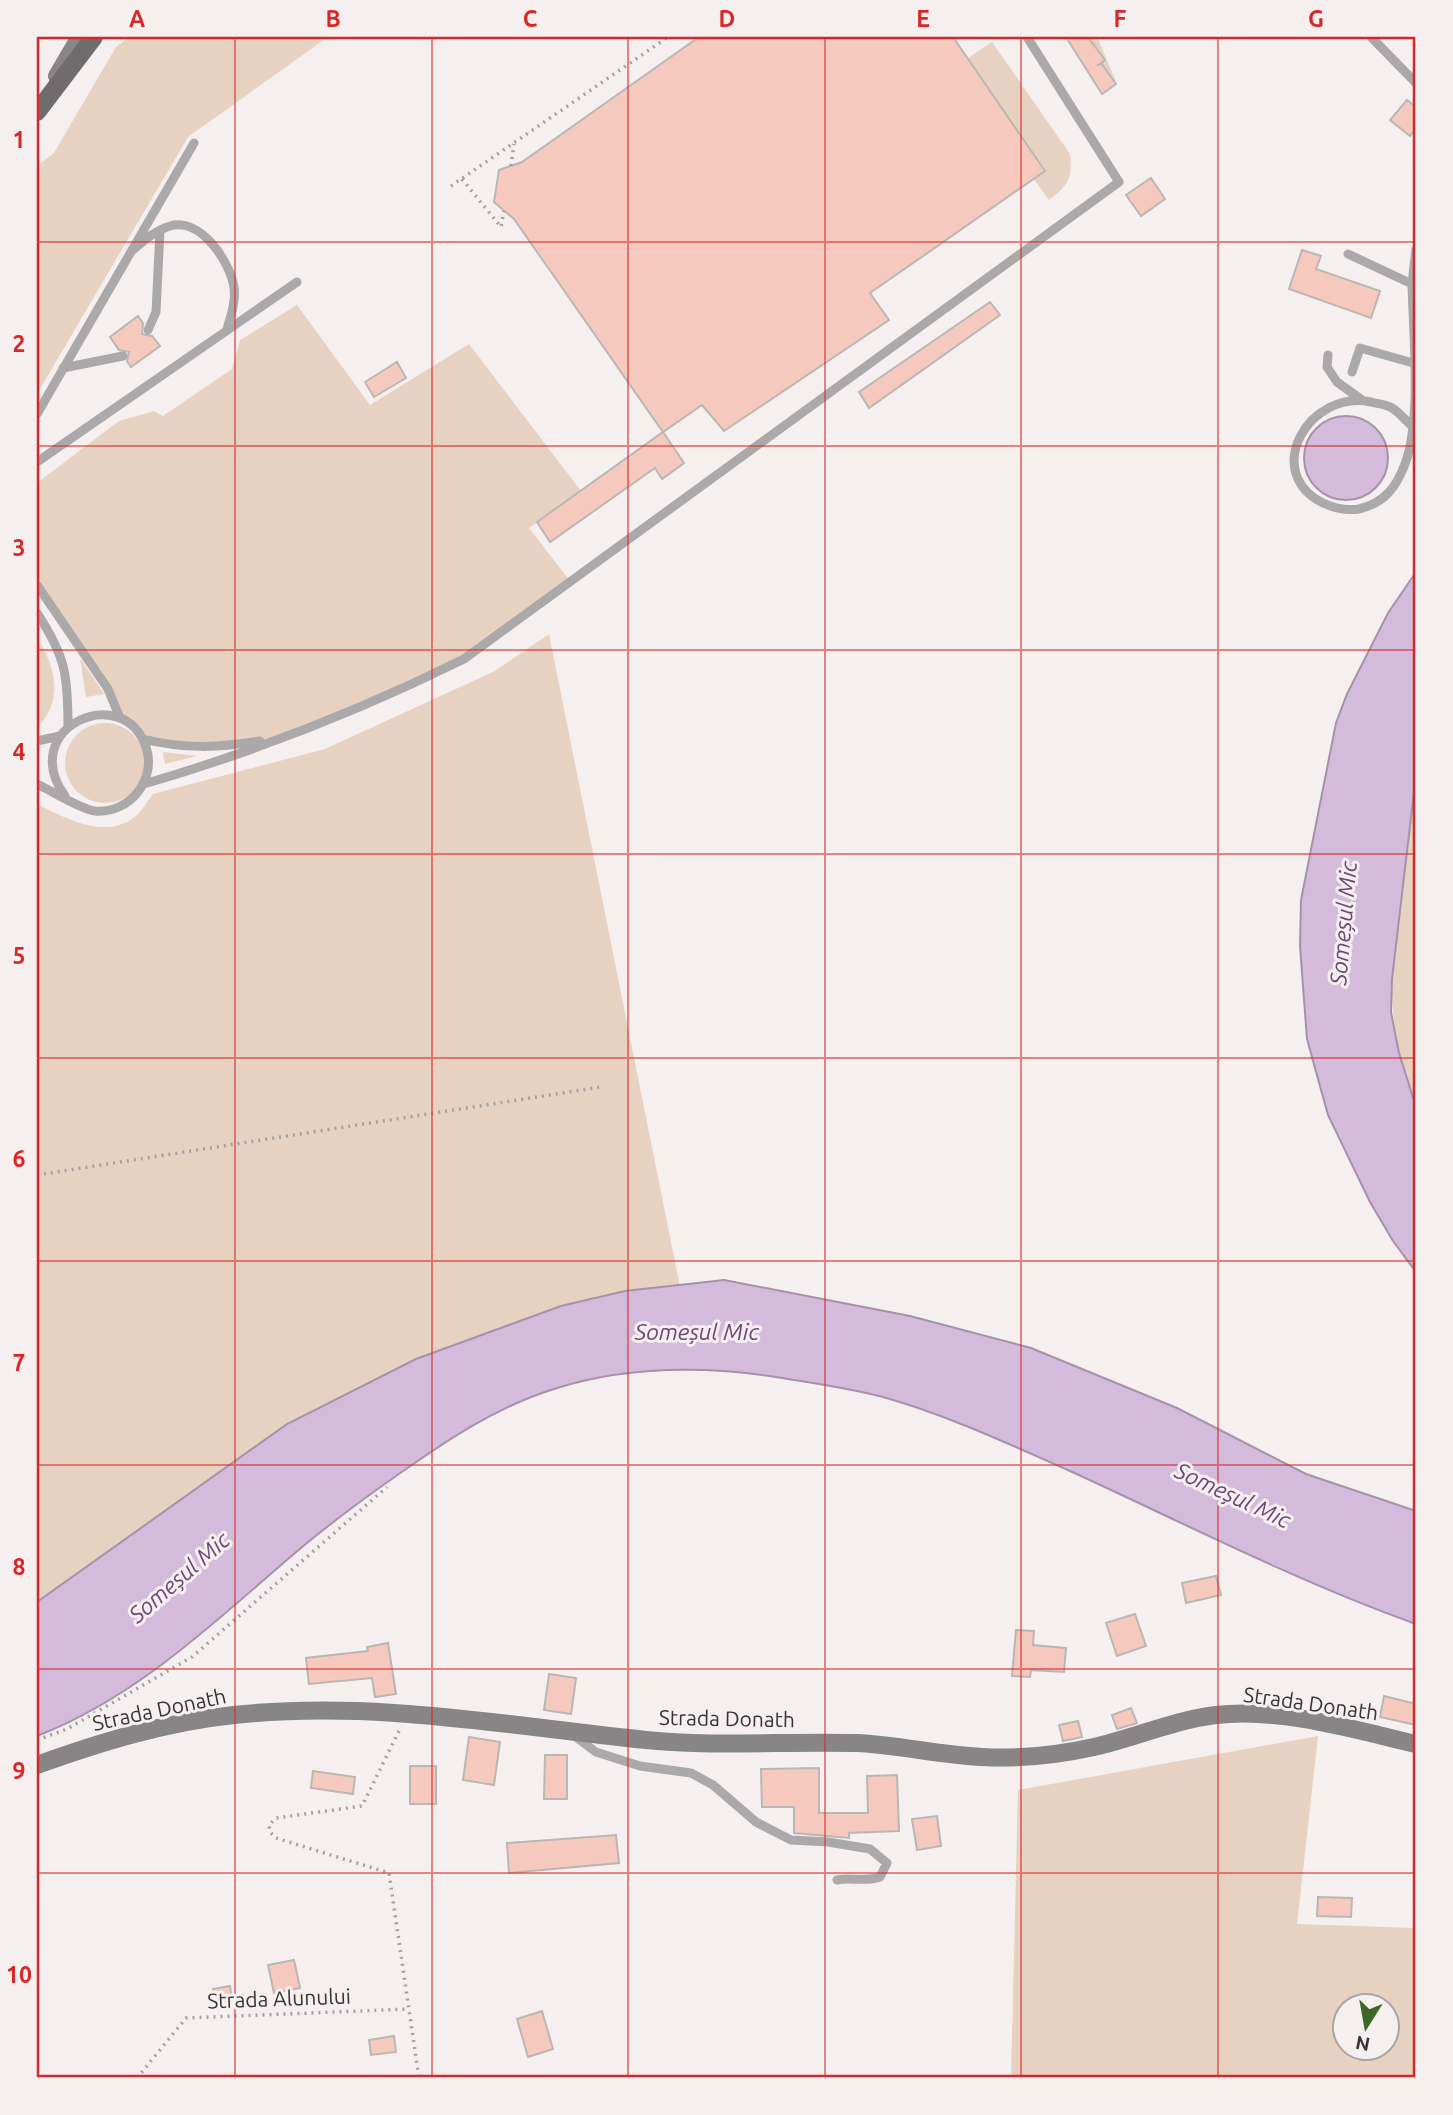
<svg xmlns="http://www.w3.org/2000/svg" width="1453" height="2115" font-family="Ubuntu,sans-serif">
<style>
.green{fill:#e7d1c1;fill-rule:evenodd}
.water{fill:#d4badb;stroke:#a592a9;stroke-width:2}
.building{fill:#f6c9be;stroke:#bab6b4;stroke-width:2}
.lines{fill:none;stroke-linecap:round;stroke-linejoin:round}
.path{stroke:#a4a0a1;stroke-width:3.5;stroke-dasharray:2 5;stroke-linecap:butt}
.lane{stroke:#aaa8a9;stroke-width:9}
.secondary{stroke:#888586;stroke-width:18}
.primary{stroke:#6f6c6e;stroke-width:18}
.grid{fill:none;stroke:#d62828;stroke-width:2;stroke-opacity:0.55}
.labels{text-anchor:middle;dominant-baseline:central;stroke-width:6;stroke-linejoin:round;paint-order:stroke}
.street-label{font-size:21px;fill:#363435;stroke:#f5eff0}
.water-label{font-size:23px;font-style:italic;fill:#6c4875;stroke:#f5eff0}
.neatline{fill:none;stroke:#d62828;stroke-width:2.5}
.grid-label{font-size:23px;text-anchor:middle;font-weight:bold;fill:#d62828}
</style>
<rect width="100%" height="100%" fill="#f5eff0"/>
<path class="green" d="M129,37H328L188,137L37,394V166L54,153L116,47Z
M1088,37H1097L1117,84L1101,63L1104,60Z
M992,42L1070,154C1073,178 1068,186 1049,200L1034,179L1045,171L968,58Z
M297,305L370,405L469,344L581,491L529,528L570,581L464,659L276,738L223,747L143,739L120,718L108,689L37,585V483L119,421L154,411L163,416L232,369L240,340Z
M549,634L680,1287L625,1291L561,1306L416,1359L287,1424L37,1602V804C65,818 106,841 136,816C142,811 147,801 153,794L325,749L495,671Z
M37,638C56,666 64,701 37,728Z
M80,658L104,694L86,697Z
M65 763a40 40 0 1 1 80 0a40 40 0 1 1-80 0Z
M163,752L197,756L165,764Z
M1416,775V1107C1400,1065 1391,1024 1392,979Z
M1318,1736L1297,1924L1416,1928V2078H1011L1018,1790ZM1344,2007H1386V2048H1344Z"/>
<path class="water" d="M1304 458a42 42 0 1 1 84 0a42 42 0 1 1-84 0Z
M1416,572V775L1392,979L1391,1012L1399,1053L1416,1107V1272L1393,1241L1370,1202L1328,1115L1307,1039L1300,946L1301,900L1336,723L1347,694L1388,613Z
M724,1280L910,1316L1031,1348L1177,1408L1306,1474L1416,1511V1624C1298,1582 1184,1523 1070,1471C1009,1444 947,1415 883,1397C845,1387 807,1382 769,1376C698,1366 623,1367 554,1389C509,1403 469,1426 431,1452C382,1485 333,1520 288,1559C210,1626 135,1698 37,1736V1602L287,1424L416,1359L561,1306L625,1291Z"/>
<path class="building" d="M699,37H953L1045,171L870,293L889,320L724,431L702,405L663,432L514,219L494,202L499,170L522,162Z
M1066,37H1088L1105,60L1097,66L1101,63L1116,84L1102,94Z
M1407,100L1416,107V128L1410,136L1390,120Z
M1151,178L1165,199L1141,216L1126,195Z
M1302,250L1321,256L1316,269L1380,291L1371,318L1289,289Z
M990,302L1000,315L869,408L859,392Z
M138,316L143,323L142,334L152,336L160,346L131,367L127,361L129,352L119,350L110,337Z
M397,362L406,378L374,397L365,382Z
M663,432L684,463L662,479L655,468L550,542L537,522Z
M1216,1576L1221,1595L1186,1603L1182,1583Z
M1135,1614L1146,1646L1117,1656L1106,1623Z
M1016,1630L1034,1631L1033,1645L1066,1648L1064,1672L1031,1670L1030,1677L1012,1676Z
M388,1643L396,1694L375,1697L372,1678L309,1684L306,1658L368,1651L367,1647Z
M549,1674L576,1678L571,1714L544,1710Z
M1384,1696L1416,1704V1725L1380,1717Z
M1131,1708L1137,1723L1117,1729L1112,1715Z
M1078,1721L1082,1737L1063,1741L1059,1725Z
M469,1737L500,1742L494,1785L463,1780Z
M545,1755H567V1799H544Z
M410,1766H436V1804H410Z
M819,1768V1813H868L867,1776L897,1775L899,1831L849,1833V1838L794,1833V1807H762L761,1769Z
M313,1771L355,1777L353,1794L311,1788Z
M937,1816L941,1846L917,1850L912,1819Z
M616,1835L619,1863L509,1873L507,1843Z
M1318,1897L1352,1898L1351,1917L1317,1916Z
M294,1960L300,1988L274,1993L268,1965Z
M230,1986L232,2000L215,2003L213,1989Z
M542,2011L553,2049L528,2057L517,2019Z
M394,2036L396,2052L371,2055L369,2040Z"/>
<g class="lines">
<path class="path" d="M511,166L514,144
M462,179L501,227L504,211
M451,186L668,37
M37,1175L601,1087
M399,1731L362,1806L276,1818L269,1825L270,1832L276,1838L389,1873L419,2078
M37,1740L67,1729L192,1657L387,1487
M137,2078L186,2018L409,2009"/>
<path class="lane" d="M1371,37L1416,83
M134,249C145,240 156,230 170,226C201,217 230,262 234,287C236,301 231,316 227,329
M1348,254L1412,284L1416,249
M148,330L156,312L160,230
M1328,355L1327,367L1337,382L1362,400
M63,368L123,356
M1352,372L1360,348L1413,363
M37,414L194,143
M1411,425C1405,420 1399,412 1392,408C1386,404 1378,404 1371,402C1309,389 1261,472 1323,503C1334,508 1346,511 1359,509C1384,503 1396,488 1405,464C1422,419 1413,333 1412,284
M37,462L297,282
M37,585L108,689L120,718
M37,613C66,657 68,676 68,727
M143,739C183,749 219,748 260,741
M37,741L60,736
M37,784C52,791 80,809 95,811C130,814 157,779 146,747C123,680 16,728 65,796
M144,784C254,752 361,710 464,659L1119,182L1027,37
M573,1735L596,1752L640,1766L691,1773L713,1785L756,1822L791,1840L828,1842L870,1849L887,1863L880,1877C867,1882 851,1877 837,1880"/>
<path class="secondary" d="M57,76L80,37
M37,1765C101,1742 166,1722 234,1715C373,1700 509,1726 646,1740C715,1747 787,1741 857,1743C899,1745 940,1755 982,1757C1019,1759 1058,1755 1094,1747C1134,1738 1174,1720 1216,1715C1277,1707 1356,1730 1416,1744"/>
<path class="primary" d="M37,112L94,37"/>
</g>
<path class="grid" d="M235,37V2078M432,37V2078M628,37V2078M825,37V2078M1021,37V2078M1218,37V2078M37,242H1416M37,446H1416M37,650H1416M37,854H1416M37,1058H1416M37,1261H1416M37,1465H1416M37,1669H1416M37,1873H1416"/>
<g class="labels">
<g class="street-label">
<text transform="translate(1311 1703) rotate(8)">Strada Donath</text>
<text transform="translate(159 1709) rotate(-12)">Strada Donath</text>
<text transform="translate(727 1718) rotate(1)">Strada Donath</text>
<text transform="translate(279 1998) rotate(-2)">Strada Alunului</text>
</g>
<g class="water-label">
<text transform="translate(1343 923) rotate(-85)">Someșul Mic</text>
<text x="697" y="1331">Someșul Mic</text>
<text transform="translate(1233 1495) rotate(25)">Someșul Mic</text>
<text transform="translate(179 1577) rotate(-41)">Someșul Mic</text>
</g>
</g>
<rect width="1453" height="2115" fill="none" stroke="#f5eff0" stroke-width="77"/>
<g transform="translate(1366 2027) rotate(191)"><circle r="33" fill="#f5eff0" stroke="#a9a4a5" stroke-width="2"/>
<path d="M0-5L12 26L0 18L-12 26Z" fill="#3e6825"/>
<text y="-10" font-size="19" font-weight="bold" text-anchor="middle" fill="#363435">N</text>
</g>
<rect x="38" y="38" width="1376" height="2038" class="neatline"/>
<g class="grid-label">
<text x="137" y="27">A</text>
<text x="333" y="27">B</text>
<text x="530" y="27">C</text>
<text x="727" y="27">D</text>
<text x="923" y="27">E</text>
<text x="1120" y="27">F</text>
<text x="1316" y="27">G</text>
<text x="19" y="148">1</text>
<text x="19" y="352">2</text>
<text x="19" y="556">3</text>
<text x="19" y="760">4</text>
<text x="19" y="964">5</text>
<text x="19" y="1167">6</text>
<text x="19" y="1371">7</text>
<text x="19" y="1575">8</text>
<text x="19" y="1779">9</text>
<text x="19" y="1983">10</text>
</g>
</svg>
